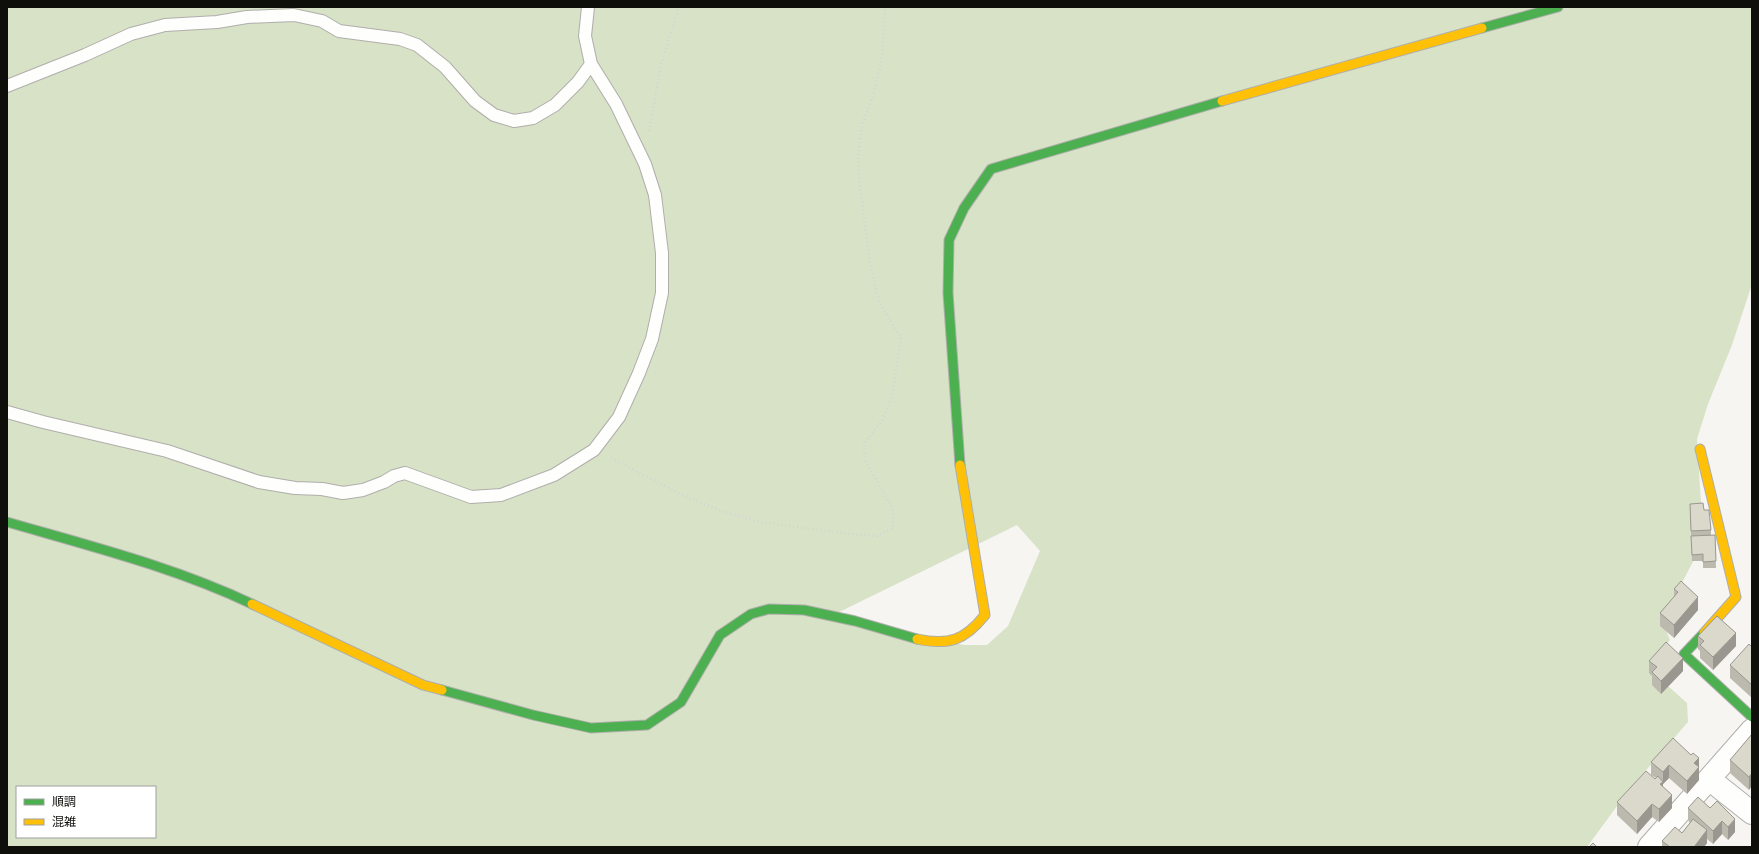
<svg xmlns="http://www.w3.org/2000/svg" width="1759" height="854" font-family="'DM Sans','Noto Sans JP',sans-serif">
<style>
.green{fill:#d8e2c7;fill-rule:evenodd}
.lines{fill:none;stroke-linecap:round;stroke-linejoin:round}
.lane-casing{stroke:#afaeab;stroke-width:14}
.street-casing{stroke:#afaeab;stroke-width:24}
.fast-casing{stroke:#afaeab;stroke-width:11}
.slow-casing{stroke:#afaeab;stroke-width:11}
.path{stroke:#d4d4d3;stroke-width:2.5;stroke-dasharray:1 3;stroke-linecap:butt}
.lane{stroke:#fefefd;stroke-width:12}
.street{stroke:#fefefd;stroke-width:22}
.fast{stroke:#4caf50;stroke-width:9}
.slow{stroke:#ffc107;stroke-width:9}
.wall{fill:#bcbaaf}
.shaded-wall{fill:#99978f}
.building{fill:#dbd8cc;stroke:#99978f}
</style>
<rect width="100%" height="100%" fill="#f6f5f1"/>
<path class="green" d="M7,7H1752V284L1732,345L1708,404L1697,439L1701,503L1698,552L1662,621L1670,640L1649,669L1687,703L1688,722L1628,791L1587,847H7ZM1017,525L1040,551L1008,626L987,645H964L829,617ZM17,787H155V837H17Z"/>
<g class="lines">
<defs>
<path id="lane" d="M588,7L585,36L591,64
M7,86L85,55L131,34L165,25L217,22L247,17L294,15L322,21L339,31L400,39L417,45L445,67L475,101L494,115L514,121L533,118L555,105L578,82L591,64L616,104L645,164L655,195L662,253V293L652,339L639,373L619,417L594,450L554,475L501,495L471,497L405,473L394,476L384,482L363,490L343,493L322,489L295,488L259,482L167,451L43,422L7,412"/>
<path id="street" d="M1709,779L1752,813
M1649,847L1752,730"/>
<path id="fast" d="M1482,28L1558,7
M960,465L948,293L949,240L964,208L991,169L1222,101
M7,522C90,546 174,567 252,604
M1704,633L1684,654L1752,717
M442,690L533,715L591,728L647,725L681,702L720,635L751,614L769,609L804,610L855,621L917,639"/>
<path id="slow" d="M1222,101L1482,28
M1700,449L1736,597L1704,633
M252,604L423,685L442,690
M917,639C949,646 965,640 985,615L960,465"/>
</defs>
<use href="#lane" class="lane-casing"/>
<use href="#street" class="street-casing"/>
<use href="#fast" class="fast-casing"/>
<use href="#slow" class="slow-casing"/>
<path class="path" d="M649,131L661,65L679,7
M611,458L684,496L722,511L760,522L851,534L877,536L893,528V509L865,460L864,443L882,421L892,397L901,338L879,302L870,262L860,188L858,157L862,125L873,96L882,59L885,7"/>
<use href="#lane" class="lane"/>
<use href="#street" class="street"/>
<use href="#fast" class="fast"/>
<use href="#slow" class="slow"/>
</g>
<path class="wall" d="M1690,504L1704,510L1711,530V535H1715L1716,568H1703V561H1692Z
M1674,589L1698,610L1674,638L1660,626V613L1674,597Z
M1698,636L1736,646L1713,670L1700,658V651L1698,649Z
M1752,647V698L1730,678V665Z
M1649,661L1683,671L1661,694L1652,685V676L1649,673Z
M1752,734L1749,790L1730,773V760Z
M1651,762L1699,767V780L1687,794L1669,778L1663,784V787L1672,808L1659,822L1652,817L1637,834L1617,815V802L1656,778L1651,775Z
M1698,797L1735,832L1728,840L1722,834L1713,844L1707,839V843L1704,847H1662V841L1682,833L1690,823L1688,820V808Z"/>
<path class="shaded-wall" d="M1698,597V610L1674,638V625Z
M1736,633V646L1713,670V657Z
M1683,658V671L1661,694V681Z
M1699,758V780L1687,794V781L1694,763Z
M1669,765V778L1663,784V794L1660,784L1663,782V772Z
M1752,773V786L1749,790V777Z
M1672,795V808L1659,822V809Z
M1652,804V817L1637,834V821Z
M1735,819V832L1728,840V827Z
M1722,821V834L1713,844V831Z
M1707,830V843L1704,847H1694Z"/>
<path class="building" d="M1703,503L1704,510H1709L1711,530L1691,531L1690,504Z
M1715,535L1716,561L1703,562V554L1692,555L1691,536Z
M1681,581L1698,597L1674,625L1660,613L1678,592L1674,589Z
M1717,616L1736,633L1713,657L1700,645L1704,641L1698,636Z
M1666,642L1683,658L1661,681L1652,672L1657,667L1649,661Z
M1749,644L1752,647V685L1730,665Z
M1752,734V773L1749,777L1730,760Z
M1673,738L1691,755L1693,753L1699,758L1694,763L1699,767L1687,781L1669,765L1663,772L1651,762Z
M1646,771L1655,779L1658,776L1663,782L1660,784L1672,795L1659,809L1652,804L1637,821L1617,802Z
M1698,797L1710,808L1717,801L1735,819L1728,827L1722,821L1713,831L1688,808Z
M1693,819L1707,830L1694,847H1670L1662,841L1675,827L1682,833Z
M1593,843L1597,847H1589Z"/>
<rect width="1759" height="854" fill="none" stroke="#0e0e0b" stroke-width="16"/>
<rect x="16" y="786" width="140" height="52" fill="#ffffff" stroke="#9f9f9d"/>
<rect x="24" y="799" width="20" height="6" fill="#4caf50" stroke="#9f9f9d"/>
<text x="52" y="806" font-size="12" fill="#0e0e0b">順調</text>
<rect x="24" y="819" width="20" height="6" fill="#ffc107" stroke="#9f9f9d"/>
<text x="52" y="826" font-size="12" fill="#0e0e0b">混雑</text>
</svg>
